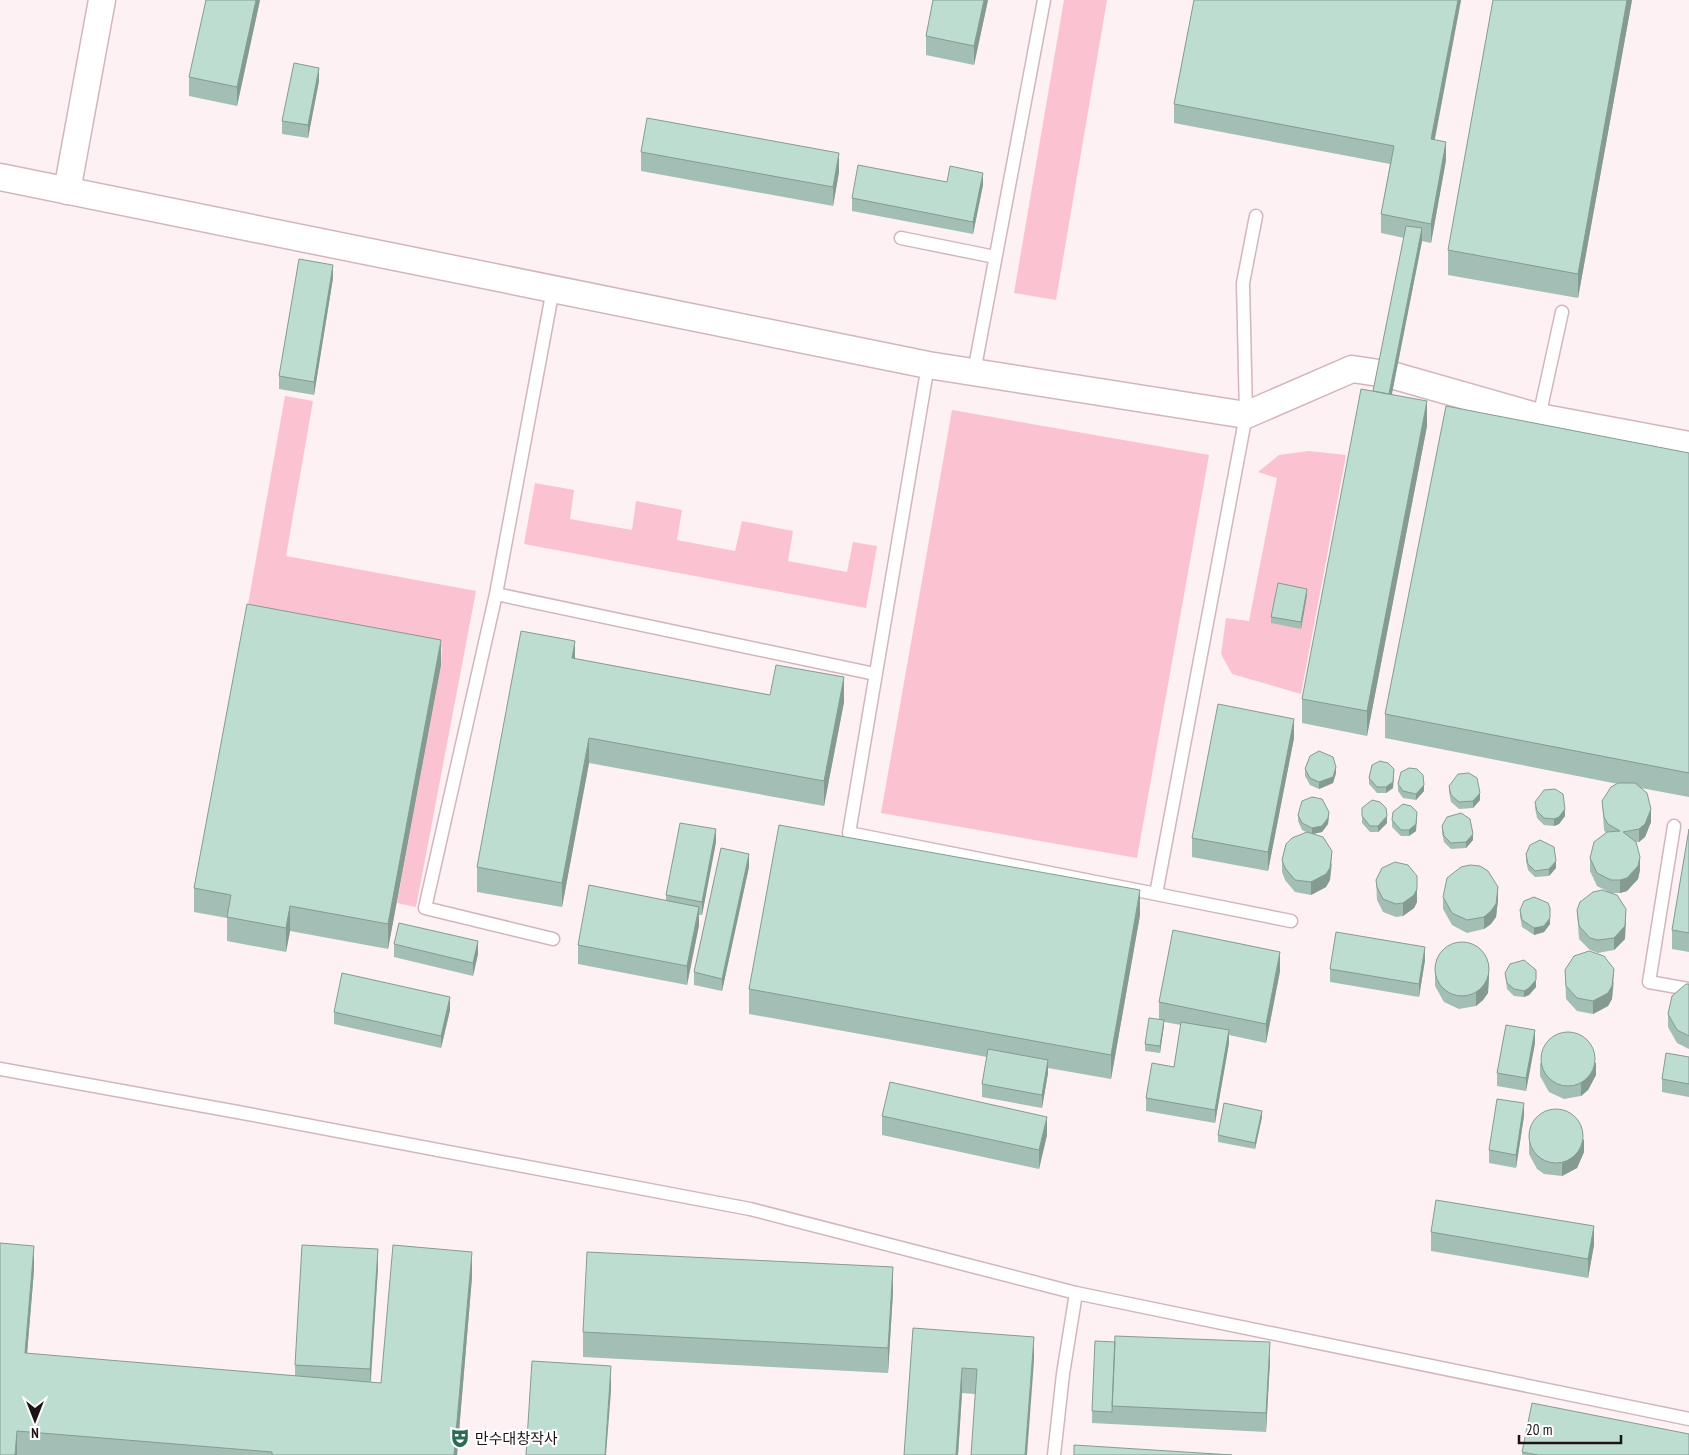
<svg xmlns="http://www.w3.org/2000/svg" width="1689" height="1455" font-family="'PT Sans Narrow','Noto Sans KR',sans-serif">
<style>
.green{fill:#fbc2d2}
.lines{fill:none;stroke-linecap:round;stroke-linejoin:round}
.service-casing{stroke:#d3b5bd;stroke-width:15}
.minor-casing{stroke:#d3b5bd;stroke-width:29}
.service{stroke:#fff;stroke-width:12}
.minor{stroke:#fff;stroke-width:26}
.wall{fill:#a3beb4}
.shaded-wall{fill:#859b92}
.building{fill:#beddd1;stroke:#859b92}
.labels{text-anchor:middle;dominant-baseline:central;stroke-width:4.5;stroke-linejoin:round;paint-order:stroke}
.poi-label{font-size:15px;fill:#1e1417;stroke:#fff;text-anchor:start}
</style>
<rect width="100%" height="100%" fill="#fdf1f4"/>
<path class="green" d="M1064,0H1107L1056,300L1014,293Z
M285,396L313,401L286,556L476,591L416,907L397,903L441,665L442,647L247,610Z
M952,410L1209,455L1137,858L881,813Z
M1309,451L1346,455L1301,694L1232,674L1221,654L1226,618L1249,621L1277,478L1258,472L1279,455Z
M535,483L574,490L570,519L632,530L636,501L682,510L677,540L735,551L742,521L793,531L788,561L847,572L853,542L877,546L866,608L524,544Z"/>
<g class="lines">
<defs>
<path id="service" d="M1256,216L1243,283L1246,415L1156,894L1291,921
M901,238L995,257
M553,289L496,594L425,908L553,939
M928,365L849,833L1156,894
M974,372L1044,0
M1539,417L1562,312
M496,594L875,674
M1674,826L1649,982L1689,989
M0,1069L243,1113L750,1209L1076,1293L1689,1419
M1054,1455L1063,1374L1076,1293"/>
<path id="minor" d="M0,177L928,365L1246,415L1352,369L1379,373
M67,191L102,0
M1395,376L1539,417L1689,445"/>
</defs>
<use href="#service" class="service-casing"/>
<use href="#minor" class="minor-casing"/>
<use href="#service" class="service"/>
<use href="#minor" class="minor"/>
</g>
<path class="wall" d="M260,0L237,106L189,96V77Z
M933,0H988L974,65L926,55V36Z
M1194,0H1461L1435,139L1446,160L1431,243L1422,241L1392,394L1427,426L1367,736L1302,723V699L1373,391L1404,238L1381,233V214L1390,164L1174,123V104Z
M1632,0L1578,298L1448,275V250Z
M319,81L308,138L282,134V121Z
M641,152L839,172L833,206L641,171Z
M983,185L973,234L852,211V198Z
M333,278L314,395L279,389V376Z
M1689,453V797L1641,788L1651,822L1645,837L1639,842H1636L1640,870L1638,879L1627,891L1620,893H1611L1597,886L1590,871V858L1606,833L1604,830L1602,801L1618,784L1385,738V714Z
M1307,595L1301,629L1271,623V617Z
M575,659L770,695L844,702L824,806L589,763L562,907L477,892V867Z
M441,665L388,949L290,931L286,952L227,941V918L194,912V888Z
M1294,738L1268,871L1192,857V838Z
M1305,769L1336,773L1333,783L1319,789L1310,785L1305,776Z
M1394,776L1393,788L1386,793H1377L1369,784V778Z
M1398,784L1424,791L1416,800L1403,798L1398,791Z
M1449,786L1480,800L1473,808L1459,809L1451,802L1449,792Z
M1535,802L1565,816L1559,824L1554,826L1544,825L1537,818L1535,808Z
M1362,808L1387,823L1378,832H1370L1362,823Z
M1298,815L1329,818L1328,824L1322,832L1313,834L1332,864L1330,880L1326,887L1311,895L1295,892L1285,880L1282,872V860L1308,833L1302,830L1298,821Z
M1417,818L1416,831L1409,836H1401L1392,827V820Z
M1442,826L1473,840L1466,848L1451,849L1444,842L1442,833Z
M1689,829V952L1672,949V930Z
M716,842L702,915H699V925L687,985L578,964V945L666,900V895Z
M1526,854L1556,868L1549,876L1535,877L1528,870L1526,861Z
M749,867L722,991L694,985V972Z
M1376,880L1417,902L1414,908L1403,916L1396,917L1383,912L1377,900Z
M1443,897L1498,900L1496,917L1491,924L1484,929L1467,933L1452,925L1443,909Z
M1550,908V924L1544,932L1534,935L1522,927L1520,916V910Z
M1577,910L1626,922L1625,939L1614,950L1598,953L1590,950L1579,939Z
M1140,915L1111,1079L1048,1068V1073L1042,1108L982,1097V1084L987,1057L749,1014V989Z
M394,944L478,954L473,976L394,957Z
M1425,960L1419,997L1330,982V969Z
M1435,964L1489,976L1488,993L1483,1000L1476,1006L1459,1009L1444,1002L1435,986Z
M1565,970L1614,982L1612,999L1608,1006L1593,1014L1577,1011L1566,999Z
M1280,971L1266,1043L1229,1035V1043L1215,1123L1146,1111V1098L1174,1067L1181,1025L1164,1022L1160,1053L1145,1051V1044L1159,1019V1002Z
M1505,973L1536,987L1529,995L1524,997L1514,996L1507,989Z
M1689,984V1049L1677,1043L1668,1027V1014Z
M450,1010L441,1048L334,1024V1012Z
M1535,1043L1526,1091L1497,1086V1073Z
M1689,1057V1097L1662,1092V1079Z
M1540,1063L1596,1075L1588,1090L1581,1096L1564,1099L1549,1092L1540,1076Z
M882,1116L1047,1135L1039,1169L882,1135Z
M1524,1116L1516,1168L1489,1163V1150Z
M1262,1117L1255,1149L1218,1142V1135Z
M1529,1131L1584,1152L1577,1168L1562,1176L1544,1174L1537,1169L1529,1154Z
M1431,1232L1594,1245L1588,1278L1431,1251Z
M378,1268L371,1382L381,1383L472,1277L457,1455H0L34,1270L27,1354L295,1376V1365Z
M893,1292L888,1373L583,1357V1332Z
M913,1328L1034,1361L975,1394L962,1393L958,1455H904Z
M1115,1342L1270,1361L1266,1432L1092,1423V1411Z
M1522,1452L1689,1455H1522Z"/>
<path class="shaded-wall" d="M256,0H260L237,106V87Z
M984,0H988L974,65V46Z
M1458,0H1461L1431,158V139Z
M1627,0H1632L1578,298V274Z
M319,68V81L308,138V125Z
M1446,142V160L1431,243V224Z
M839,153V172L833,206V187Z
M983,173V185L973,234V222Z
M1422,228V241L1387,418V405Z
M333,265V278L314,395V382Z
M1427,401V426L1367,736V711Z
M1307,589V595L1301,629V622Z
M441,640V665L388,949V924Z
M575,641V665L572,658Z
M844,677V702L824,806V781Z
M1294,719V738L1268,871V852Z
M589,738V763L562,907V883Z
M1336,767V773L1333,783L1319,789V782Z
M1394,769L1393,788L1386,793V787Z
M1424,785V791L1416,800V794Z
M1480,793V800L1473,808V801Z
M1565,809V816L1559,824L1554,826V819Z
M1651,809V822L1645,837L1639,842V829Z
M1329,812L1328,824L1322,832L1312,834V828Z
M1417,812L1416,831L1409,836V830Z
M1387,816V823L1378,832V826Z
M716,829V842L702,915V902Z
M1473,834V840L1466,848V842Z
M1332,851L1330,880L1326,887L1311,895V882Z
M749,854V867L722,991V979Z
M1640,857V870L1638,879L1627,891L1620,893V880Z
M1556,861V868L1549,876V869Z
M1498,887V900L1496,917L1491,924L1484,929V917Z
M1417,889V902L1414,908L1403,916V903Z
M1140,890V915L1111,1079V1055Z
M290,906V931L286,952V928Z
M699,907V925L687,985V966Z
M1626,909L1625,939L1614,950V938Z
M1550,918V924L1544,932L1534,935V928Z
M478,941V954L473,976V963Z
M1425,947V960L1419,997V984Z
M1280,952V971L1266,1043V1024Z
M1489,963V976L1488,993L1483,1000L1476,1006V993Z
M1614,969L1612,999L1608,1006L1593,1014V1001Z
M1536,980V987L1529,995L1524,997V991Z
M450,997V1010L441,1048V1036Z
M1164,1020V1026L1160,1053V1046Z
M1229,1030V1043L1215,1123V1110Z
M1535,1030V1043L1526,1091V1078Z
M1048,1060V1073L1042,1108V1095Z
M1596,1062V1075L1588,1090L1581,1096V1083Z
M1524,1103V1116L1516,1168V1155Z
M1262,1111V1117L1255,1149V1143Z
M1047,1117V1135L1039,1169V1150Z
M1584,1139V1152L1577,1168L1562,1176V1164Z
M1594,1226V1245L1588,1278V1259Z
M34,1246V1270L25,1378V1353Z
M378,1249V1268L370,1388V1369Z
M472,1252V1277L457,1455H454Z
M893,1267V1292L888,1373V1348Z
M1034,1337V1361L1027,1455H1025Z
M1270,1342V1361L1266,1432V1413Z
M611,1366V1391L606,1455H605Z
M962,1368V1393L958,1455H956Z
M17,1431V1455H15Z"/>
<path class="building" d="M206,0H256L237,87L189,77Z
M933,0H984L974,46L926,36Z
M1194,0H1458L1431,139L1446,142L1431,224L1381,214L1394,146L1174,104Z
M1493,0H1627L1578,274L1448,250Z
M294,63L319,68L308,125L282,121Z
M647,118L839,153L833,187L641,152Z
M858,165L947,182L950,166L983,173L973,222L852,198Z
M1406,226L1422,228L1389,394L1373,391Z
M299,259L333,265L314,382L279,376Z
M1361,389L1427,401L1367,711L1302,699Z
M1446,406L1689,453V773L1385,714Z
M1278,583L1307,589L1301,622L1271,617Z
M247,604L441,640L388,924L290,906L286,928L227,917L231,895L194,888Z
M521,631L575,641L572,658L770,695L776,665L844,677L824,781L589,738L562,883L477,867Z
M1218,704L1294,719L1268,852L1192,838Z
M1319,751L1333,757L1336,767L1333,777L1319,782L1310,778L1305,769L1310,756Z
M1380,761L1388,763L1394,769L1393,782L1386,787H1377L1369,778L1372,765Z
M1409,768L1417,769L1423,775L1424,785L1416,794L1403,791L1398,784L1401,772Z
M1469,773L1477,778L1480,793L1473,801L1459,802L1451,795L1449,786L1458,774Z
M1618,783H1635L1647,793L1651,809L1645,824L1639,829L1623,832L1636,842L1640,857L1638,866L1627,878L1620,880H1611L1597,873L1590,858L1594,842L1607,832L1620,831L1608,824L1604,817L1602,801L1611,787Z
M1555,789L1563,794L1565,809L1559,817L1554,819L1544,818L1537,811L1535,802L1544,790Z
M1312,797L1322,799L1329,812L1328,818L1322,826L1312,828L1302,823L1298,815L1302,801Z
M1372,800L1380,802L1386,808L1387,816L1378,826H1370L1362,816V808Z
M1403,804L1411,806L1417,812L1416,824L1409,830H1401L1392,820L1393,812Z
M1461,813L1470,819L1473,834L1466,842L1451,843L1444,836L1442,826L1447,817Z
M680,823L716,829L702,902L666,895Z
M779,825L1140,890L1111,1055L749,989Z
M1689,829V933L1672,930Z
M1307,832L1323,837L1332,851L1330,868L1326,874L1311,882L1295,880L1285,868L1282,860L1286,844L1292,838Z
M1540,840L1554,847L1556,861L1549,869L1535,871L1528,864L1526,854L1530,845Z
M721,848L749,854L722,979L694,972Z
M1395,862L1408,865L1417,876V889L1414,895L1403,903L1396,904L1383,899L1377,887L1376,880L1382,868Z
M1470,865L1480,866L1488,871L1498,887L1496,904L1491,911L1484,917L1467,920L1452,913L1443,897L1447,878L1461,867Z
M589,885L699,907L687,966L578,945Z
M1602,890L1617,895L1626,909L1625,926L1614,938L1598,940L1590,938L1579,926L1577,910L1580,902L1593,892Z
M1534,897L1548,903L1550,908V918L1544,926L1534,928L1522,920L1520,910L1524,901Z
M399,923L478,941L473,963L394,944Z
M1173,930L1280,952L1266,1024L1159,1002Z
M1336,932L1425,947L1419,984L1330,969Z
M1435 969a27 27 0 1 1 54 0a27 27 0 1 1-54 0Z
M1589,951L1604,956L1614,969L1612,986L1608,993L1593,1001L1577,998L1566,986L1565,970L1574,956Z
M1524,960L1536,970V980L1529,988L1524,991L1514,989L1507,983L1505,973L1510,964Z
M342,973L450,997L441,1036L334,1012Z
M1686,984H1689V1036L1677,1030L1668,1014L1672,996Z
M1149,1018L1164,1020L1160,1046L1145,1044Z
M1181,1022L1229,1030L1215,1110L1146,1098L1152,1063L1174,1067Z
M1506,1025L1535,1030L1526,1078L1497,1073Z
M1541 1059a27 27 0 1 1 54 0a27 27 0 1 1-54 0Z
M988,1049L1048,1060L1042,1095L982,1084Z
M1666,1053L1689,1057V1084L1662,1079Z
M890,1082L1047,1117L1039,1150L882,1116Z
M1497,1099L1524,1103L1516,1155L1489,1150Z
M1224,1103L1262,1111L1255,1143L1218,1135Z
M1529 1136a27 27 0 1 1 54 0a27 27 0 1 1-54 0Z
M1436,1200L1594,1226L1588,1259L1431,1232Z
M0,1243L34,1246L25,1353L381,1383L393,1245L472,1252L454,1455H272V1452L17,1431L15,1455H0Z
M302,1245L378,1249L370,1369L295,1365Z
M587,1252L893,1267L888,1348L583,1332Z
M913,1328L1034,1337L1025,1455H971L977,1369L962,1368L956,1455H904Z
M1115,1336L1270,1342L1266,1413L1112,1406Z
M1095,1341L1115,1342L1112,1412L1092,1411Z
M532,1361L611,1366L605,1455H526Z
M1532,1403L1689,1434V1455H1538L1522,1452Z
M1074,1445L1232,1455H1074Z"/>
<defs>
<symbol id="theatre-bare" viewBox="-9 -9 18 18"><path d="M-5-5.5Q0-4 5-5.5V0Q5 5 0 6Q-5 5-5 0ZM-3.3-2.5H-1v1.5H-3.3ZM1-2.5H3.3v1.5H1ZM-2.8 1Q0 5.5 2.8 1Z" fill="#2d6b58" stroke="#fff" stroke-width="2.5" paint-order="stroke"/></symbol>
</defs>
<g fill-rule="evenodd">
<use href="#theatre-bare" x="446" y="1424" width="28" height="28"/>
</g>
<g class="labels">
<g class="poi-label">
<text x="475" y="1438">만수대창작사</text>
</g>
</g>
<g transform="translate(35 1420) rotate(180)" stroke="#ffffff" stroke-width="4" paint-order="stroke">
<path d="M0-4L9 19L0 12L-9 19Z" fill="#1e1417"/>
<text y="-8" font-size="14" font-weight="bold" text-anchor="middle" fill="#1e1417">N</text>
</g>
<path d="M1519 1435v8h102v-8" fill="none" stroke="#1e1417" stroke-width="2.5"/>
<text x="1526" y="1435" font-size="15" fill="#1e1417" stroke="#ffffff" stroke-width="4" paint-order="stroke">20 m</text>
</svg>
